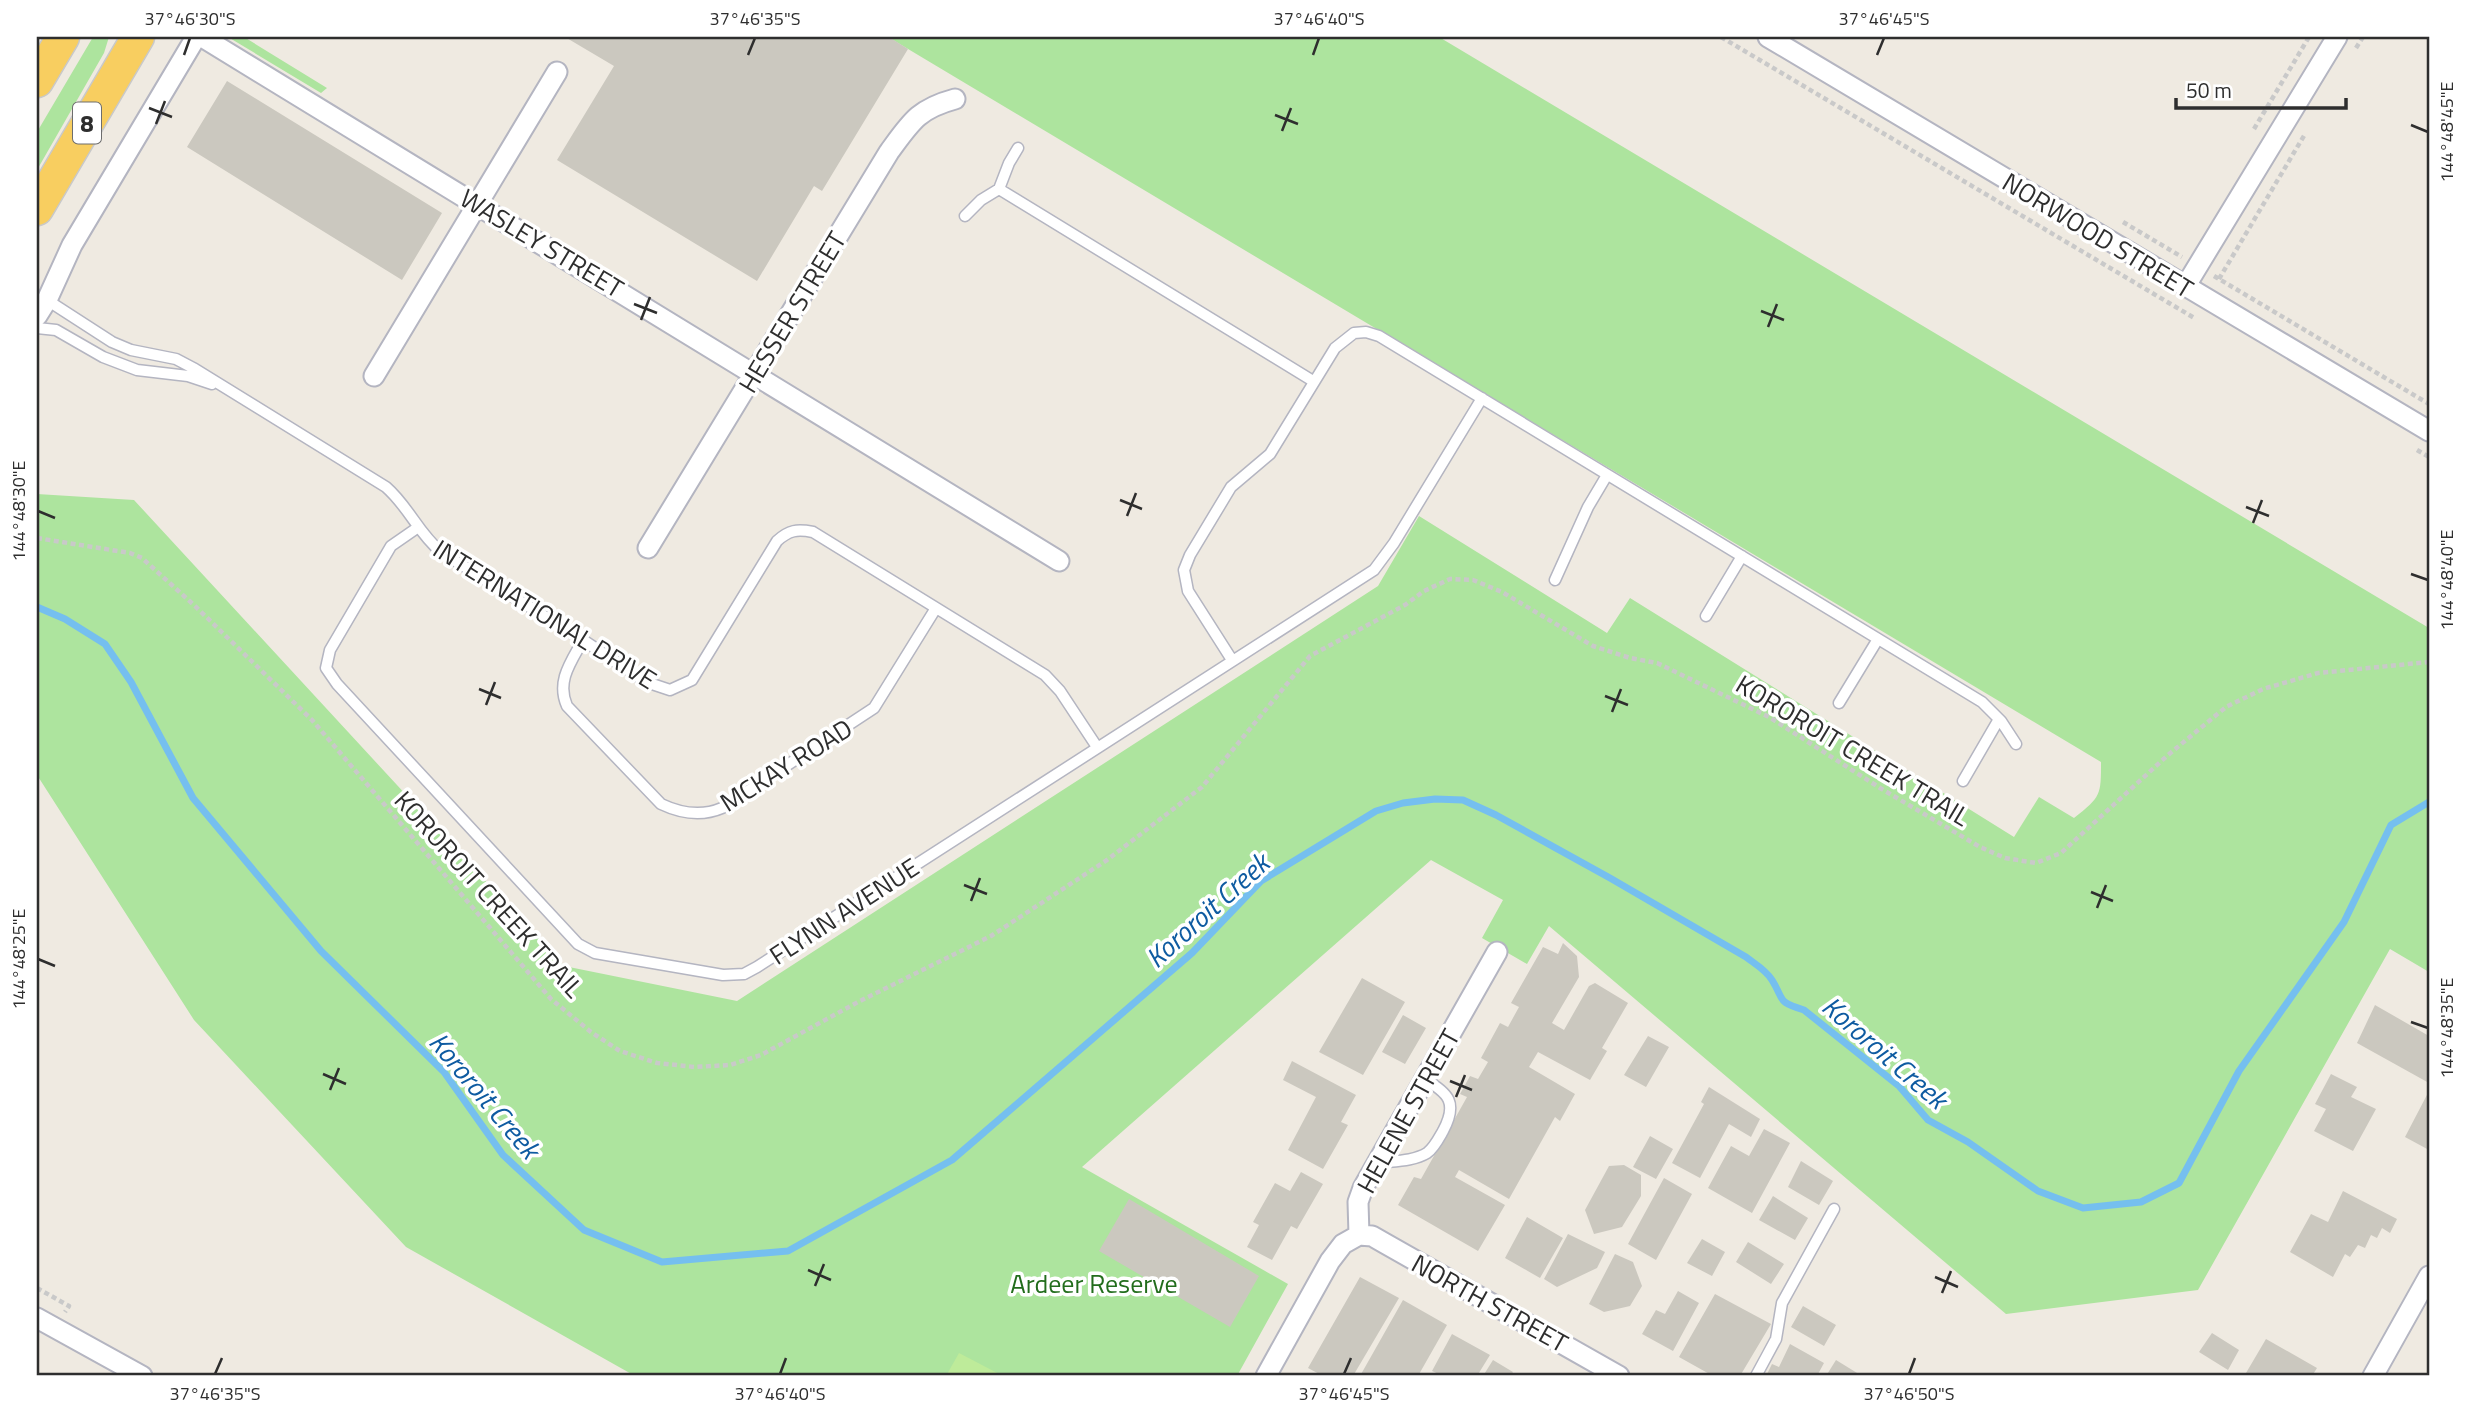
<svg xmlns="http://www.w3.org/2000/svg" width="2466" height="1413" font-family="'Titillium Web',sans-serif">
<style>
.green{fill:#ade49e}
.pitch{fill:#beeb9a}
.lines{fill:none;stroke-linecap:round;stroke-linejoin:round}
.stream{stroke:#75bfef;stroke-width:7}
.building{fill:#cbc8bf}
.service-casing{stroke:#b4b5c1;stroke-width:13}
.minor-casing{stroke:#b4b5c1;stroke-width:23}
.trunk-casing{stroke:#c9c9c9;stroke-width:35}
.path{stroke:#c9c9c9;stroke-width:4.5;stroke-dasharray:5 3.5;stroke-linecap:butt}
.service{stroke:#fff;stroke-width:10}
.minor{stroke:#fff;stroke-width:19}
.trunk{stroke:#f8ce60;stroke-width:32}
.ticks{fill:none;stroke:#2e2e2e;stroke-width:2.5}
.labels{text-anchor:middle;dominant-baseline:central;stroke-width:7;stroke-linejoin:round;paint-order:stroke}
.shield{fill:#fff;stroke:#6d6d6d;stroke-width:2}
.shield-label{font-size:24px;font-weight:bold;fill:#2e2e2e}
.street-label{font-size:26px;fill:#2e2e2e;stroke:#fff}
.park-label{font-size:26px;fill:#226d1c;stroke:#fff}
.water-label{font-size:28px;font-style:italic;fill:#0e5ba1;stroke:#fff}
.neatline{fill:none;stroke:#2e2e2e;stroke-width:2.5}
.ticks-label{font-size:18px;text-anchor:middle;fill:#2e2e2e}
</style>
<rect width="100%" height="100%" fill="#efeae1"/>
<path class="green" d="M93,37H109L104,53L37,170V132Z
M228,37H244L327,88L321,93Z
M888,37H1439L2429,628V972L2390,949L2198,1290L2006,1314L1549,926L1527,964L1482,938L1503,900L1431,860L1082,1167L1288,1284L1237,1376H635L406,1247L194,1020L37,775V494L134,500L564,966L737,1001L1378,586L1419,516L1607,633L1630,598L2014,837L2039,797L2074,818C2101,797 2101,795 2101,762Z"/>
<path class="pitch" d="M959,1353L1003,1376H946Z"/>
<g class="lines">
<path class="stream" d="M37,607L65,619L105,644L131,682L193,798L321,951L444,1072L503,1155L584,1230L662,1262L788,1251L952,1160L1192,953L1261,881L1376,811L1403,803L1435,799L1463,800L1496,815L1610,878L1746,957C1755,964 1766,970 1772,980C1785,1001 1776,1001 1804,1010L1899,1086L1928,1120L1968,1142L2038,1191L2083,1208L2141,1202L2179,1183L2239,1071L2344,922L2391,825L2429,802"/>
</g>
<path class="building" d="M565,37H889L908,49L822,191L814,186L757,281L557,160L614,66Z
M227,81L442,213L402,280L187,147Z
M1563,943L1577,956L1579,977L1552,1023L1564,1030L1589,986L1595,983L1628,1003L1602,1048L1607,1051L1590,1080L1538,1052L1529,1067L1575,1094L1560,1121L1555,1117L1509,1199L1459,1170L1455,1177L1505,1205L1478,1251L1398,1205L1414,1177L1421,1179L1467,1097L1460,1094L1470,1076L1478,1079L1488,1062L1481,1058L1500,1023L1508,1027L1519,1007L1511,1003L1543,947L1558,954Z
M1362,978L1405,1002L1363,1075L1319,1052Z
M2375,1005L2429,1036V1083L2357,1043Z
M1403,1015L1426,1028L1405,1064L1382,1052Z
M1648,1036L1669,1047L1646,1087L1624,1075Z
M1292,1061L1356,1095L1341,1122L1348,1125L1323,1169L1288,1150L1316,1097L1283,1080Z
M2331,1074L2357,1087L2351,1097L2376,1109L2353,1151L2314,1131L2326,1109L2315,1104Z
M1709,1087L1760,1119L1751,1137L1729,1124L1700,1178L1672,1163L1704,1104L1701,1102Z
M2429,1091V1150L2405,1137Z
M1764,1129L1790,1143L1752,1213L1708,1188L1731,1146L1749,1156Z
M1650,1136L1673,1149L1656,1179L1633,1167Z
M1801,1161L1833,1181L1819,1205L1788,1187Z
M1624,1165L1641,1175V1196L1622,1227L1594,1234L1585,1210L1609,1166Z
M1301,1172L1323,1184L1297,1229L1291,1226L1272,1260L1247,1247L1259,1225L1253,1222L1275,1183L1290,1191Z
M1664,1178L1692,1194L1656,1260L1628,1244Z
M2343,1191L2397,1219L2390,1233L2382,1228L2377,1238L2371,1235L2365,1248L2358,1245L2350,1257L2345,1254L2333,1277L2290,1252L2311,1214L2328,1222Z
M1773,1196L1808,1218L1795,1240L1759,1220Z
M1129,1199L1259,1276L1230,1327L1099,1251Z
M1527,1217L1563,1238L1540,1278L1505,1258Z
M1568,1234L1605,1252L1597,1268L1557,1287L1544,1279Z
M1702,1239L1725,1252L1712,1276L1687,1263Z
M1748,1242L1784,1264L1771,1284L1736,1262Z
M1615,1254L1633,1262L1642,1286L1630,1306L1604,1312L1589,1304Z
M1360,1277L1399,1298L1353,1376H1323L1308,1368Z
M1678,1291L1699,1303L1673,1351L1642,1334L1656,1310L1665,1314Z
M1715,1294L1771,1324L1740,1376H1713L1679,1357Z
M1403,1300L1447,1325L1418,1376H1360Z
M1803,1306L1836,1325L1824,1346L1791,1327Z
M2212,1333L2239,1350L2228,1370L2199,1352Z
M1452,1334L1490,1355L1477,1376H1443L1432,1371Z
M2266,1339L2317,1368L2312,1376H2252L2246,1373Z
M1790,1344L1824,1363L1817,1376H1766L1772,1364L1779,1367Z
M1493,1360L1513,1372L1510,1376H1483Z
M1836,1360L1862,1376H1826Z"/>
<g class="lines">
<defs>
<path id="service" d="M999,189L1313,381
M965,216L981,200L999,189L1009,163L1018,148
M47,300L112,342L131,350L176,359L195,369L386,487C409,507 418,533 441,552L583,640L646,682L670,690L692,680L777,541C789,530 797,529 813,532L1045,675L1060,691L1097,747
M37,328L56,330L103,357L137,370L188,376L212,384
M417,528L391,546L330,650L326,668L337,684L578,944L595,953L723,975L744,974L757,967L1374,570L1394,543L1482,398
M1555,580L1588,507L1607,475
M1706,616L1742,556
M583,640C571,662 556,681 567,706L661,804C680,813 701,817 722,808L874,708L936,608
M1232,660L1188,591L1184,570L1190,555L1231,487L1270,454L1335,348L1354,333L1366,332L1379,336L1982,702L2001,721L2016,744
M1839,703L1878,639
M1963,781L1999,719
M1379,1163C1394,1161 1414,1161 1427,1153C1434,1148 1439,1138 1443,1131C1458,1103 1449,1093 1424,1079
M1756,1376L1776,1339L1782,1303L1834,1209"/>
<path id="minor" d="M202,37L1059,561
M1768,37L2429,431
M2185,287L2337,37
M37,316L47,300L72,245L196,37
M374,376L557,72
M648,548L889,152C911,122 918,109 955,99
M1359,1235L1372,1236L1386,1244L1619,1376
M37,1318L142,1376
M1266,1376L1330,1261L1343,1244L1359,1235L1358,1202L1363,1188L1497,952
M2373,1376L2429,1276"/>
<path id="trunk" d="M37,81L63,37
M37,209L138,37"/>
</defs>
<use href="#service" class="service-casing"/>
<use href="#minor" class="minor-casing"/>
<use href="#trunk" class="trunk-casing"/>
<path class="path" d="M1721,37L2196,319
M2356,48L2363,37
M2254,129L2309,37
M2123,222L2182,257
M2214,276L2429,404
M2219,279L2305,134
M2417,450L2429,457
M37,538L130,553L142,558L195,606L312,720L551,999L591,1032L620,1051L657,1063L695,1067L730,1065L761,1055L858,1002L991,936L1107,860L1202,787L1310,656L1405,605L1424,591L1450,579L1473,580L1502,592L1593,646L1630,658L1657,663L1769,717L1880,788L1980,847L2005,858L2036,863L2061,853L2168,755L2226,707L2263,689L2318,673L2429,662
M37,1288L69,1306L65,1312"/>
<use href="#service" class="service"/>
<use href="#minor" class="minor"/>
<use href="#trunk" class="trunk"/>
</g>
<path class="ticks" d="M184,55L190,38M748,55L755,38M1313,55L1319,38M1877,55L1884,38M149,108L172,117M1275,115L1298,124M156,124L165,101M2411,125L2428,132M1282,131L1291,108M634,304L657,313M1761,311L1784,320M641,320L650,297M1768,327L1777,304M1120,500L1142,509M2246,507L2269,516M38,511L55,518M1127,516L1136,493M2253,523L2262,500M2411,574L2428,580M479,689L501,698M1605,696L1628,705M486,705L495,682M1612,712L1621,689M964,885L987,894M2091,892L2113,901M971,901L980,878M2097,908L2106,885M38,959L55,966M2411,1022L2428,1028M323,1074L346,1084M1450,1081L1472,1090M330,1090L339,1068M1456,1097L1465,1075M808,1270L831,1280M1935,1277L1958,1287M815,1286L824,1264M1942,1293L1951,1271M215,1374L222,1358M780,1374L786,1358M1344,1374L1351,1358M1909,1374L1915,1358"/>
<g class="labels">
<rect class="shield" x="73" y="102.5" width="28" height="41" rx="5"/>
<g class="shield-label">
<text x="87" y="123">8</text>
</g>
<g class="street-label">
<text transform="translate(2098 235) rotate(31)">NORWOOD STREET</text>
<text transform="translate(542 243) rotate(31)">WASLEY STREET</text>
<text transform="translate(792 312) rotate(-59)">HESSER STREET</text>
<text transform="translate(545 614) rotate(32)">INTERNATIONAL DRIVE</text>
<text transform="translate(1853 750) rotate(31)">KOROROIT CREEK TRAIL</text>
<text transform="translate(786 765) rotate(-32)">MCKAY ROAD</text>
<text transform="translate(489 894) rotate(48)">KOROROIT CREEK TRAIL</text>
<text transform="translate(844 911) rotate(-33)">FLYNN AVENUE</text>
<text transform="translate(1408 1111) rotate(-61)">HELENE STREET</text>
<text transform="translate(1490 1303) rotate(29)">NORTH STREET</text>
</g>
<g class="park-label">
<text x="1094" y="1283">Ardeer Reserve</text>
</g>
<g class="water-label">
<text transform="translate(1207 910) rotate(-42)">Kororoit Creek</text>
<text transform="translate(1885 1052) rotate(41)">Kororoit Creek</text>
<text transform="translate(485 1095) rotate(50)">Kororoit Creek</text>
</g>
</g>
<rect width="2466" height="1413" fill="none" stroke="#ffffff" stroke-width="77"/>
<path d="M2176 98v10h170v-10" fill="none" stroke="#2e2e2e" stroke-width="3.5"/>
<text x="2186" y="98" font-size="21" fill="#2e2e2e" stroke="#ffffff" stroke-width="5" paint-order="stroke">50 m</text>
<rect x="38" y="38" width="2390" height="1336" class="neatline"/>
<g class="ticks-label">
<text x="190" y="25">37°46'30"S</text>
<text x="755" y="25">37°46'35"S</text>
<text x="1319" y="25">37°46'40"S</text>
<text x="1884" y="25">37°46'45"S</text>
<text transform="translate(2447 132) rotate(-90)" y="6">144°48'45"E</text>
<text transform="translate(19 511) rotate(-90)" y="6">144°48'30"E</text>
<text transform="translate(2447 580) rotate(-90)" y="6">144°48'40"E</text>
<text transform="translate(19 959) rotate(-90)" y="6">144°48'25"E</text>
<text transform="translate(2447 1028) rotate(-90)" y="6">144°48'35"E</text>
<text x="215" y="1400">37°46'35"S</text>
<text x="780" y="1400">37°46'40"S</text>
<text x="1344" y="1400">37°46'45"S</text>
<text x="1909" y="1400">37°46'50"S</text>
</g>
</svg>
